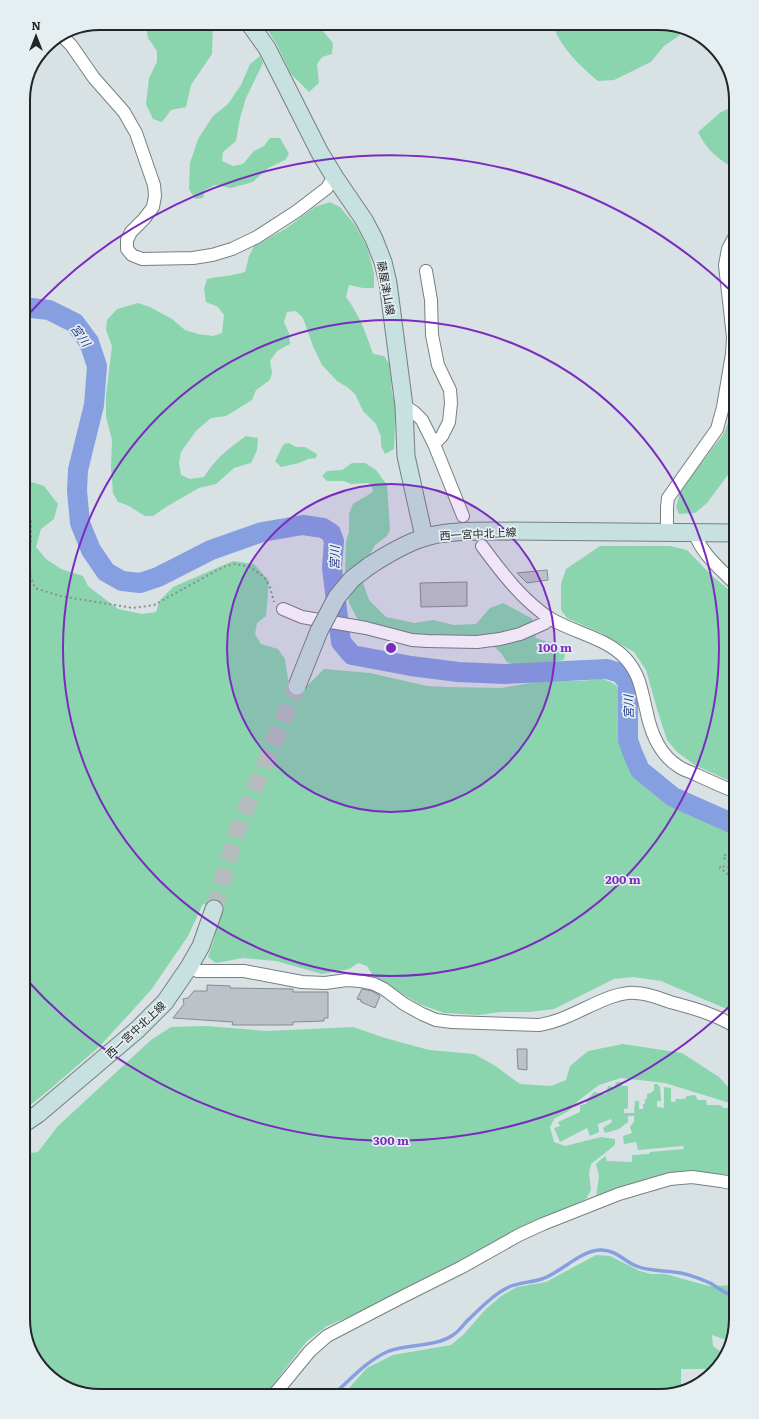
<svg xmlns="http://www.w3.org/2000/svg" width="759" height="1419" font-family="Literata,'Noto Sans JP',serif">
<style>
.green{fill:#8ad5ad}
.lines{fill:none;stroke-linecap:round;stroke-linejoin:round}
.stream{stroke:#869fe1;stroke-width:3.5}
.river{stroke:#869fe1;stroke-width:20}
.building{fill:#bcc3c8;stroke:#858b90}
.secondary-tunnel{stroke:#b4bcbe;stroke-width:17;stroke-dasharray:17 8;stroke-linecap:butt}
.minor-casing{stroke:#777f81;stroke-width:14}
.secondary-casing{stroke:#777f81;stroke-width:19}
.path{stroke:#899092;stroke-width:2;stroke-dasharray:2 3;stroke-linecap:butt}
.minor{stroke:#fff;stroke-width:12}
.secondary{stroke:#c6e1df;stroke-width:17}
.secondary-bridge-casing{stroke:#777f81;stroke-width:19;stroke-linecap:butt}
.secondary-bridge{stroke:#c6e1df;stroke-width:17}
.ring{fill:none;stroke:#7b2cbf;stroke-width:2}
.labels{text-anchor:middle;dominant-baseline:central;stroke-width:3.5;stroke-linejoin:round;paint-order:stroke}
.street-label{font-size:11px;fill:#222526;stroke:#e5eff1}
.water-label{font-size:12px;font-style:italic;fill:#283e8c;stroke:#e5eff1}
.rim{fill:none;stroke:#222526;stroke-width:2}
.centre{fill:#7b2cbf;stroke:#e5eff1;stroke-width:2}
.ring-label{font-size:12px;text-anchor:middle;font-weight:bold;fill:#7b2cbf;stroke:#e5eff1;stroke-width:3.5;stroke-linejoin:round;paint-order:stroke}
</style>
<rect width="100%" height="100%" fill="#d8e2e4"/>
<path class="green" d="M145,23H213L212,54L191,85L186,107L171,110L162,122L153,119L146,104L149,78L157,62V51L148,38Z
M263,23H321L322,30L333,43L332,54L322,57L317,64L319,83L309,92L291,74L276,43Z
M552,23H664L682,29L680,35L664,46L651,62L614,80L598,81C579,65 560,47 552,23Z
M260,56L263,63L246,98L240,118L236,141L223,152L222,161L233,166L243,164L254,151L264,146L270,138H280L289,154L285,160L268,168L253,182L231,188L215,185L205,190L203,198L195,199L189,189L190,163L198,139L213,116L228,104L241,85L250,64Z
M736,105V170C718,158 708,152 698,132L721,112Z
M330,202L340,207L355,225L367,247L374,273V288H363L349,285L346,297C359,314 366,333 373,354L384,356L390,365L392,394L398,410L395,420L394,449L385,454L381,446V437L376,424L363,411L355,394L347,387L337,381L322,365L313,346L303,318L296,311L287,312L284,322L289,333L290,344L277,351L270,361L272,372L270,380L256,390L252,400L226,416L211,418L196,431L181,452L179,463L181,475L190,479L204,477C218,456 227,450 246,436L258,438L257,450L251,463L234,468L216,484L199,488L166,507L153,516H145L127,505L118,502L113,493L111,467L112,440L106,417V396L112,346L106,330L107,320L117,309L138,303L150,307L172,319L185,330L198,334L213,336L222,333L224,315L218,307L206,302L204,289L207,279C220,276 233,276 245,272L249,256L254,246L285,229L315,207Z
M736,415V464L707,503L695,513L679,514L676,507L681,489L723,435L730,418Z
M289,443L296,447H305L317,454L316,458L308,459L299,463L281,467L275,461C279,455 280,449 284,444Z
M352,463H365L376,470L387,485L390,530L387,536L375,545L370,554L363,583L369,600L386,617L415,623L433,620L454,625L476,624L490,608L503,603L533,619L531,624L536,638L556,645L565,653L564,660L521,667L507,662L501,653L485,638H429L367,624L358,620L349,603L345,573L346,541L349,532V514L353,504L368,495L373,491L371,484L366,483L351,484L344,481H327L322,476L327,471L342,470Z
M23,479L44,486L58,504L54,519L41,529L36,547L46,559L61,569L83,576L88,586L118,609L142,614L156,612L160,600L173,587L233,561L254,564L269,581L266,616L257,623L255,634L261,644L278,649L285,659L289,686L303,690L324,669L370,673L427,686L446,687L501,688L549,680L580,681L602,679L611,682L617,686L621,690L623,696C624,713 622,732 624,749C626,766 666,798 681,807L736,829V1013L661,981L633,977L614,979L554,1009L529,1012H500L479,1015L444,1013L419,1004L373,976L367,966L358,963L349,969L322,974L276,961L243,958L216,963L208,957L213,943L223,908L203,904L188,936L151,990L100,1046L49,1090L23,1111Z
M600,546H670L687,550L711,575L736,596V784L695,765L677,752L667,740L657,709L646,670L634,652L601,633L567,618L561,610V584L566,569Z
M206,1026L267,1031L353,1027L385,1038L429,1050L474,1054L494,1065L520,1084L551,1086L566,1080L570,1066L588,1051L623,1044L682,1053L719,1077L736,1095V1105L665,1083L621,1078L599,1085L578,1101L570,1110L554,1119L550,1127L554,1142L565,1146L601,1137L615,1139V1145L591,1164L589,1173L591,1190L586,1199L563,1210L530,1223L488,1247L377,1305L327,1326L307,1341L281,1374L266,1396H95L57,1383L29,1349L23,1319V1154L38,1152L58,1126L151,1040L171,1027Z
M616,1082H622V1086H628V1108L624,1109V1113H634L635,1101H639V1109H643V1104H645V1099H647V1094L651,1093L654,1090V1084H657L660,1087L661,1101H657V1107L664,1108V1087L671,1088V1102H675L676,1099H685L687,1096L695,1095L698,1100H706L707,1105H720L724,1108L734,1107L736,1117V1178L718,1175L596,1198L599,1176L596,1164L605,1156L607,1161L632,1162V1155L649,1154L650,1152L684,1149L683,1146L638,1150L636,1142L624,1144L623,1136L632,1133L630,1127L634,1122V1116H628V1122L619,1129L605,1133L603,1128L612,1122L611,1119L598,1124L599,1132L590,1136L587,1128L560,1142L554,1128L560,1126L558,1122L580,1112V1105L586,1104L587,1100L594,1092L606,1094L608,1086L615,1087Z
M596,1255L610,1256L640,1271L651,1274H665L709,1286L736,1285V1319L729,1341L712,1335L713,1346L725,1355L723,1362L714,1369H681V1391L659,1396H339L350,1387L367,1368L393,1355L451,1345L464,1334L485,1310L501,1296L517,1287L546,1282Z"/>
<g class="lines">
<path class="stream" d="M332,1396C349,1381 367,1360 389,1351C408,1344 436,1347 453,1335C458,1332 462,1327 466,1322C478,1311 490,1297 505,1289C516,1282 530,1283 542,1279C562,1272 578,1252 599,1250C614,1249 622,1259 634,1265C650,1273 668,1269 685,1274C690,1275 706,1281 710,1283C719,1288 726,1294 736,1298"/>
<path class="river" d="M23,307L49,310L75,323L89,342L97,366L94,405L78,470L77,491L80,523L91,550L106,572L122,581L140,583L158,577L211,550L262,532L303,525L323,528L331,533L334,541L332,568L341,642L352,655L411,666L458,672L505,674L607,669L620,673L628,682V740L633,754L640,770L673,797L736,825"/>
</g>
<path class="building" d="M547,570L548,580L527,583L517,573Z
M467,582V606L421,607L420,583Z
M207,985L230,986V988L293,989V992H328V1018H324V1021L293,1022V1025H232L233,1022L173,1018L184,1004L183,999L188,998L194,991H207Z
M362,989L372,991L380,996L375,1008L361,1002V1000L357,999Z
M517,1049H527V1070L518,1069Z"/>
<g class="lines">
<path class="secondary-tunnel" d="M214,909L237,831L297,686"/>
<defs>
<path id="minor" d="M61,35L71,45L94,78L124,112L136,133L154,185L155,196L153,207L144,219L131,232L127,240V249L132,255L142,259L193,258L212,255L232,249L257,237L297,211L327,188L334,176
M426,271L431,300L432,335L438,365L450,390L451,403L449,422L442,436L434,444
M404,406L414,412L422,420L434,444L463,516
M667,532V507L668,498L717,429L723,407L732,354L733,337L725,265L728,249L736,234
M695,533C701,554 721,569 736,585
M482,546C502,573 523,601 551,619C575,633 607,638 626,659C640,675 641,689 646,709C650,730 659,754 678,766C683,770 691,772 697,775C710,781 723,787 736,792
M283,609L302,617L366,628L412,640L427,641L477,642L500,639L520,634L545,623L550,618
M189,967L197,971H244L302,982L325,983L347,980L360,981L374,984L384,989L404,1004L422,1014L436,1020L452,1022L539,1025C565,1021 586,1006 611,997C618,995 627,992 635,993C647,993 659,998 670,1002C693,1008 715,1014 736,1027
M273,1396L310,1351L327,1336L404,1296L462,1267L519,1235L543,1224L619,1194L670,1179L692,1177L721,1181L736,1184"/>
<path id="secondary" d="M249,23L267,48L320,153L334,176L364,220L374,239L383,262L388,283L404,406L406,456L424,537
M369,566C386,555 404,544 423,538C443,531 473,531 494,531L736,533
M23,1124L38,1114L137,1030L165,1002L189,967L201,946L214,909"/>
</defs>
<use href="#minor" class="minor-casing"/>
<use href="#secondary" class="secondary-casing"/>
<path class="path" d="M23,502L31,522V539L28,569L35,588L60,596L133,608L154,605L223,567L235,564L250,567L264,577L270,587L274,602
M729,879V875L720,868V866L734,868V865L724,858V855L736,857
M424,1396C438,1389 455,1389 468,1396"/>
<use href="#minor" class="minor"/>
<use href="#secondary" class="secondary"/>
<defs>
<path id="secondary-bridge" d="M297,686L319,631L337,597L352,579L369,566"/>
</defs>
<use href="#secondary-bridge" class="secondary-bridge-casing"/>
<use href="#secondary-bridge" class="secondary-bridge"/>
</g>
<circle cx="391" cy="648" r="164" fill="#7b2cbf" fill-opacity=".12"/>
<g class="ring">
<circle cx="391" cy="648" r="164"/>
<circle cx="391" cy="648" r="328"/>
<path d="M733 1003A493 493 0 0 1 25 978M25 318A493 493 0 0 1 733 293"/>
</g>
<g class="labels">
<g class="street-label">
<text transform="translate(387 288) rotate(80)">藤屋津山線</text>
<text transform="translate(478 533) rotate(-3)">西一宮中北上線</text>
<text transform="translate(135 1029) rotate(-43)">西一宮中北上線</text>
</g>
<g class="water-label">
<text transform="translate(81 335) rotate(54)">宮川</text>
<text transform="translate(334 558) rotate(-89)">宮川</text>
<text transform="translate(628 707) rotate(-91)">宮川</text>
</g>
</g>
<path d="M0 0H759V1419H0ZM100 30H659A70 70 0 0 1 729 100V1319A70 70 0 0 1 659 1389H100A70 70 0 0 1 30 1319V100A70 70 0 0 1 100 30Z" fill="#e5eff1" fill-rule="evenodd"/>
<path class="rim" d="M100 30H659A70 70 0 0 1 729 100V1319A70 70 0 0 1 659 1389H100A70 70 0 0 1 30 1319V100A70 70 0 0 1 100 30Z"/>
<circle cx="391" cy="648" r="6" class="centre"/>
<g class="ring-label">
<text x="555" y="652">100 m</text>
<text x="623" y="884">200 m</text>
<text x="391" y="1145">300 m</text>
</g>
<g transform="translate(36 36)" stroke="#e5eff1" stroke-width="3" paint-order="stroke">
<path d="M0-3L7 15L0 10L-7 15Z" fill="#222526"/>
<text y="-6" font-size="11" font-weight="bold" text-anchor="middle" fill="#222526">N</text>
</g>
</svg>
